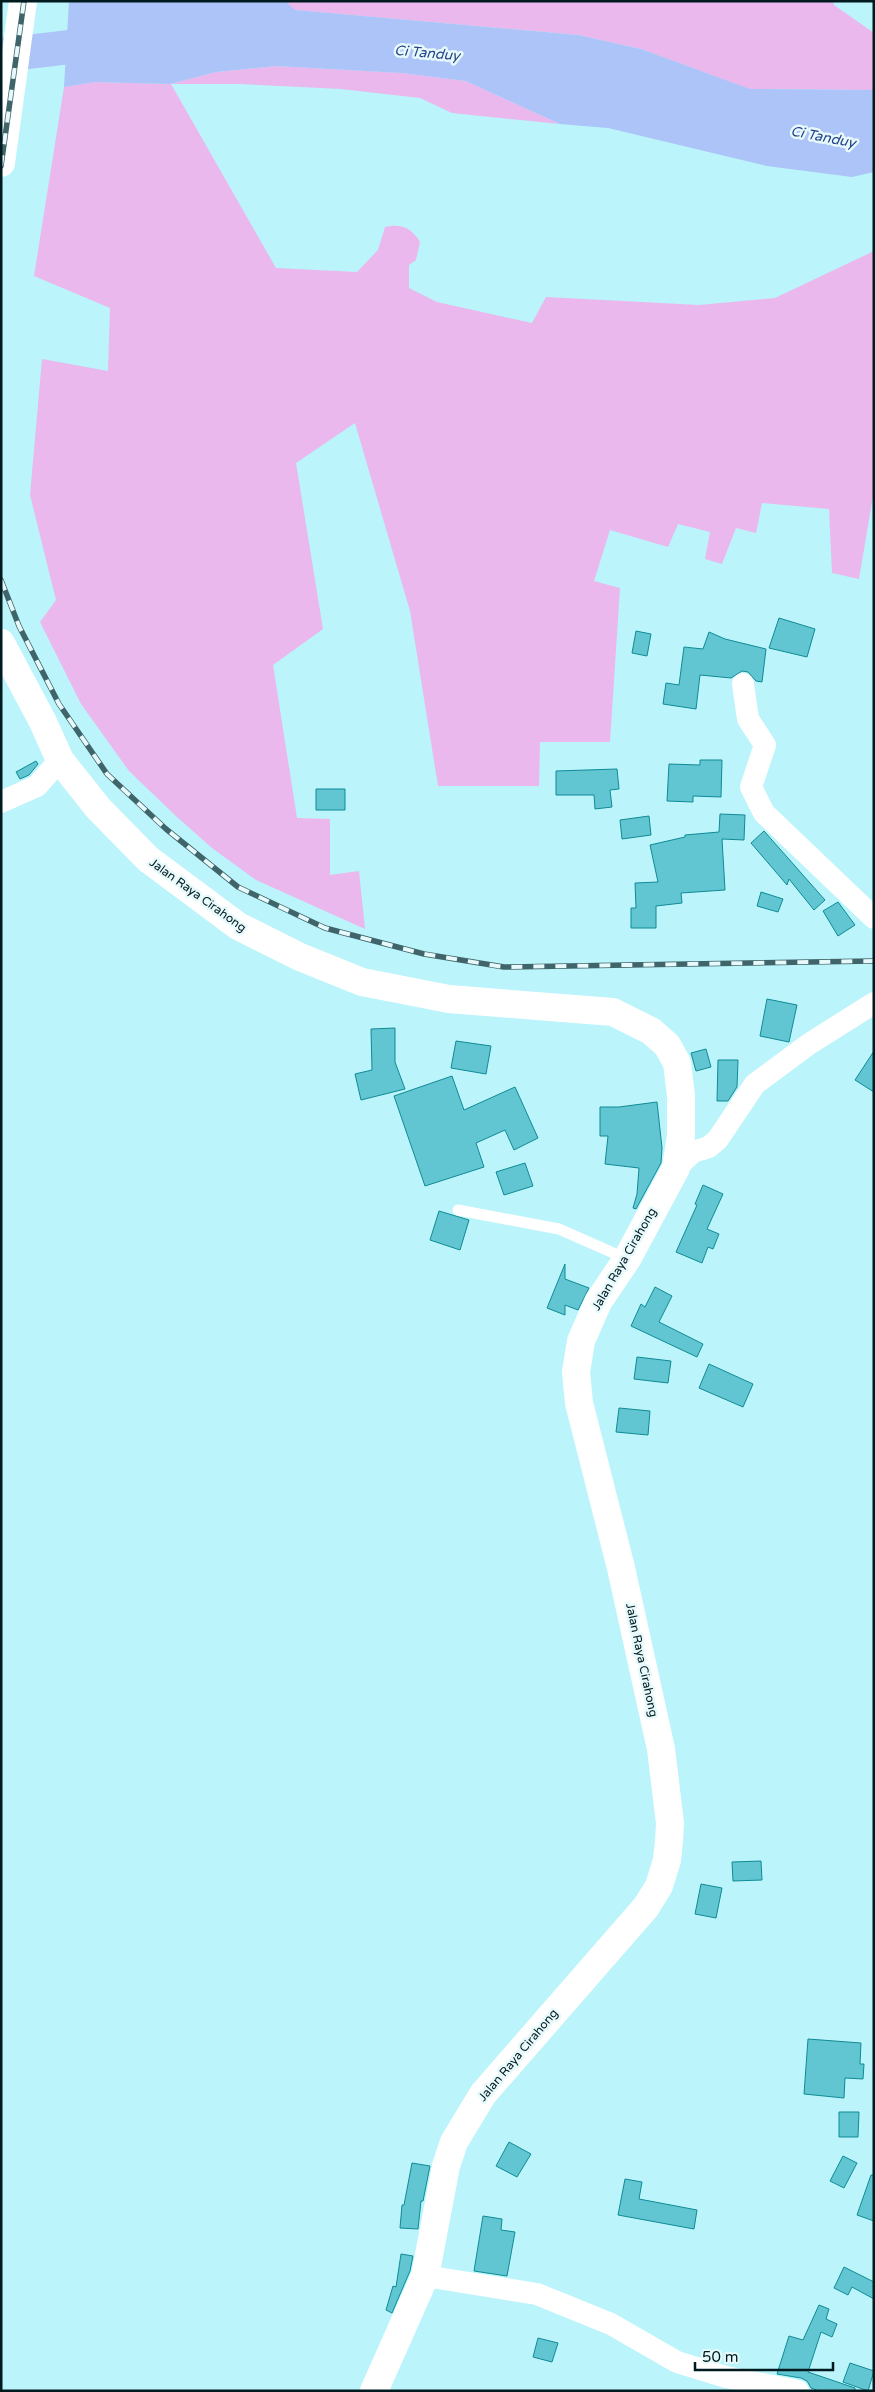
<svg xmlns="http://www.w3.org/2000/svg" width="875" height="2392" font-family="'Varela Round',sans-serif">
<style>
.green{fill:#eab8ed}
.water{fill:#acc4f7}
.lines{fill:none;stroke-linecap:round;stroke-linejoin:round}
.river{stroke:#acc4f7;stroke-width:34}
.building{fill:#61c6d1;stroke:#0f8b96}
.lane{stroke:#fff;stroke-width:11}
.street{stroke:#fff;stroke-width:22}
.secondary{stroke:#fff;stroke-width:28}
.rail-casing{stroke:#3f6469;stroke-width:5.5}
.rail{stroke:#e7f9fb;stroke-width:4;stroke-dasharray:11;stroke-linecap:butt}
.labels{text-anchor:middle;dominant-baseline:central;stroke-width:5;stroke-linejoin:round;paint-order:stroke}
.street-label{font-size:12px;fill:#001b1f;stroke:#e7f9fb}
.water-label{font-size:14px;font-style:italic;fill:#25438b;stroke:#e7f9fb}
</style>
<rect width="100%" height="100%" fill="#bbf4fa"/>
<path class="green" d="M285,1H833L834,5L874,33V90L749,89L641,49L578,35L294,10Z
M276,66L402,73L466,81L560,124L452,113L420,98L341,89L240,84H171L276,268L357,272L378,250L385,227C401,223 412,228 420,242L416,260L409,265V288L437,302L532,323L546,297L699,305L775,298L874,251V490L859,579L832,573L829,509L762,503L756,533L736,528L722,564L705,559L710,532L678,524L668,547L610,530L594,581L620,588L610,742H540L539,786H438L410,611L355,423L296,463L323,629L273,665L297,818L330,819V875L359,871L365,929L256,880L212,848L177,817L129,771L81,704L40,622L56,600L30,495L42,359L108,371L110,308L34,276L64,87L95,82L170,84L216,72Z"/>
<path class="water" d="M69,1H285L295,10L578,35L641,49L750,89L874,90V172L852,177L767,166L608,128L560,124L466,81L402,73L276,66L216,72L170,84L95,82L64,87Z"/>
<g class="lines">
<path class="river" d="M1,55L113,42"/>
</g>
<path class="building" d="M779,618L815,629L807,657L769,648Z
M636,631L651,634L647,656L632,653Z
M709,632L725,639L766,649L762,682L756,681L748,672L742,671L731,678L700,675L696,709L663,704L666,683L679,685L684,647L703,649Z
M700,760H722L721,797L693,796V802L667,801L669,764L700,765Z
M36,761L38,764L29,775L20,779L16,772Z
M617,769L619,789L610,790L612,807L595,809L594,795H556V771Z
M316,789H345V810H316Z
M720,814L745,815L744,840L722,839L725,890L681,893L682,903L656,906V928H631V908H636L635,883L658,882L650,845L685,837V835L719,832Z
M649,816L651,835L622,839L620,820Z
M764,831L825,900L814,910L789,879L787,885L751,843Z
M761,892L783,899L778,912L757,906Z
M838,902L855,925L838,936L823,911Z
M767,999L797,1005L789,1042L760,1036Z
M395,1028V1062L405,1089L361,1100L355,1074L372,1070L371,1029Z
M456,1041L491,1046L486,1074L451,1068Z
M706,1049L711,1067L696,1071L691,1053Z
M874,1051V1092L855,1080Z
M718,1060H738L737,1087L728,1101H717Z
M452,1076L464,1110L515,1087L538,1138L514,1150L505,1130L476,1143L484,1167L425,1186L394,1096Z
M657,1102L662,1148L661,1163L636,1209L633,1208L637,1194L639,1168L605,1164L608,1136H600V1107H619Z
M525,1163L533,1186L504,1195L496,1172Z
M703,1185L723,1194L707,1229L719,1234L713,1249L708,1247L702,1263L676,1252L697,1205L695,1204Z
M439,1211L469,1220L460,1250L430,1240Z
M565,1264V1279L589,1288L578,1310L565,1305V1315L547,1308Z
M655,1287L672,1296L659,1322L703,1344L697,1357L631,1326L641,1304L645,1307Z
M637,1357L671,1361L668,1383L634,1379Z
M709,1364L753,1384L743,1407L699,1388Z
M619,1408L650,1411L648,1435L616,1432Z
M761,1861L762,1880L733,1881L732,1862Z
M701,1884L722,1888L716,1918L695,1914Z
M808,2039L861,2043L860,2064H864L863,2079L845,2078L844,2098L804,2094Z
M839,2112H859L858,2137H839Z
M509,2142L531,2154L517,2177L496,2166Z
M843,2156L857,2163L844,2188L830,2181Z
M412,2163L430,2166L423,2201H421L418,2229L400,2228L402,2205H404Z
M871,2175H874V2221L857,2215Z
M625,2179L642,2182L639,2199L697,2210L694,2229L618,2215Z
M483,2216L502,2219L501,2230L515,2232L507,2276L474,2271Z
M401,2254L413,2256L410,2271L392,2313L386,2310L393,2286L396,2287Z
M844,2267L874,2282V2299L852,2287L848,2295L834,2288Z
M819,2305L829,2309L826,2319L837,2324L832,2337L821,2332L808,2372L855,2388V2391H819L811,2388L807,2381L801,2378L777,2374L789,2336L803,2340Z
M538,2338L558,2343L552,2362L533,2357Z
M850,2363L874,2371L868,2391L843,2382Z"/>
<g class="lines">
<path class="lane" d="M458,1210L559,1229L627,1259"/>
<path class="street" d="M743,684L748,719L765,745L751,787L764,813L874,918
M1,802L37,786L60,760
M676,1168L693,1152L709,1147L718,1139L755,1084L809,1044L874,1003
M425,2276L537,2294L611,2324L677,2362L726,2377L798,2391"/>
<path class="secondary" d="M1,163L23,1
M1,643L43,722L60,760L98,808L148,859L238,926L300,957L362,982L449,999L613,1012L651,1031L667,1045L677,1063L681,1096V1136L676,1168L627,1259L598,1302L581,1341L576,1372L579,1403L621,1568L661,1749L670,1823L669,1841L667,1860L659,1886L646,1907L483,2094L454,2142L446,2166L425,2276L374,2391"/>
<defs>
<path id="rail" d="M1,166L24,1
M1,580L19,626L59,704L107,774L166,829L238,887L325,928L424,954L504,967L874,961"/>
</defs>
<use href="#rail" class="rail-casing"/>
<use href="#rail" class="rail"/>
</g>
<g class="labels">
<g class="street-label">
<text transform="translate(198 895) rotate(36)">Jalan Raya Cirahong</text>
<text transform="translate(624 1259) rotate(-60)">Jalan Raya Cirahong</text>
<text transform="translate(642 1660) rotate(78)">Jalan Raya Cirahong</text>
<text transform="translate(518 2055) rotate(-50)">Jalan Raya Cirahong</text>
</g>
<g class="water-label">
<text transform="translate(427 53) rotate(5)">Ci Tanduy</text>
<text transform="translate(823 137) rotate(11)">Ci Tanduy</text>
</g>
</g>
<rect width="875" height="2392" fill="none" stroke="#001b1f" stroke-width="5"/>
<path d="M695 2362v8h138v-8" fill="none" stroke="#001b1f" stroke-width="2.5"/>
<text x="702" y="2362" font-size="15" fill="#001b1f" stroke="#e7f9fb" stroke-width="4" paint-order="stroke">50 m</text>
</svg>
